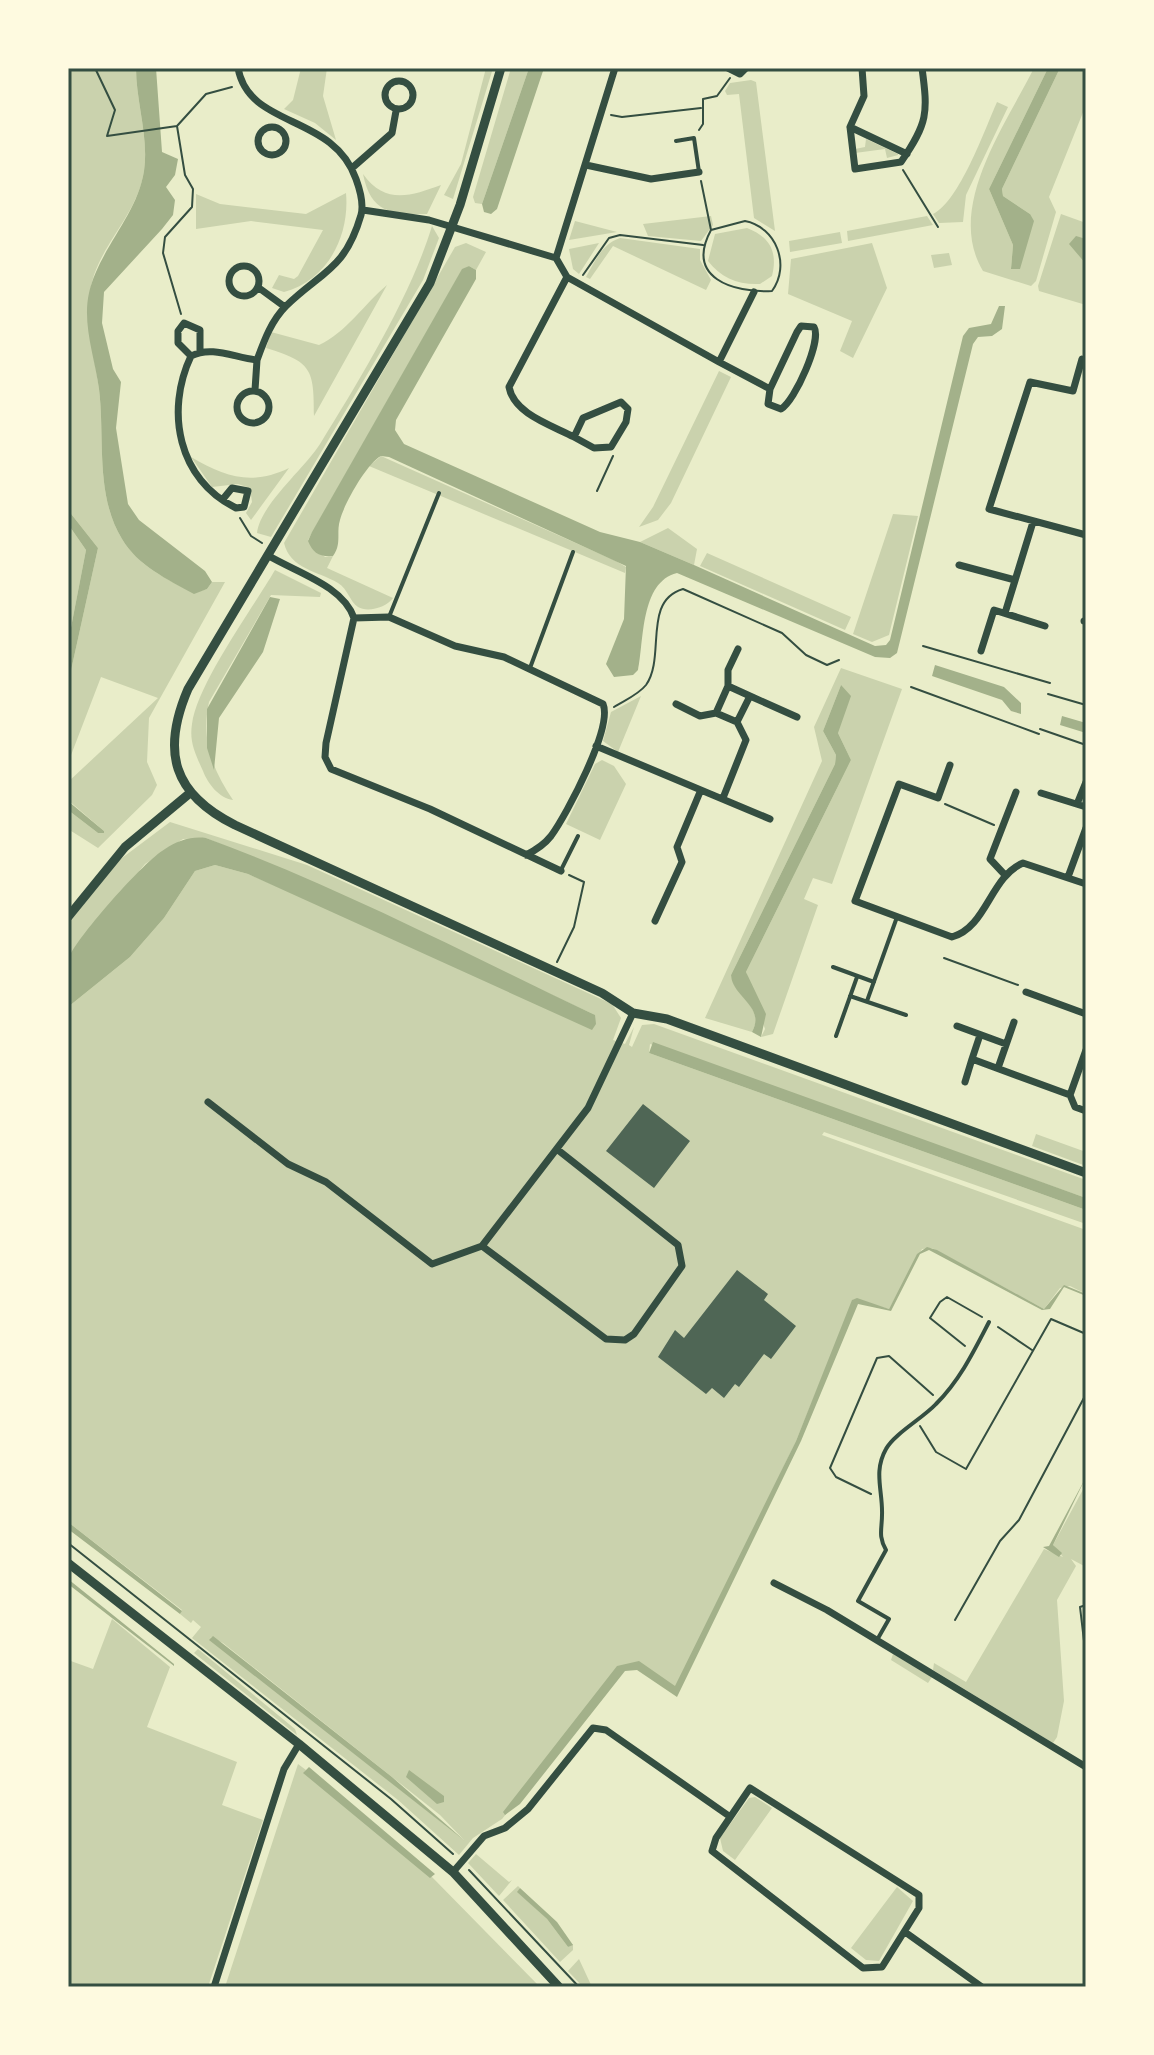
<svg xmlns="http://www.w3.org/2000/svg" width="1154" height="2055" font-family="Rubik,sans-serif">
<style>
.green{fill:#cad2ad;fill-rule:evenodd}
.water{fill:#a3b18a}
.building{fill:#4f6655}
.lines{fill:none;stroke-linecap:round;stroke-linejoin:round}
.path{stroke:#344e41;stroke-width:2}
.service{stroke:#344e41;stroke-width:4}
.minor{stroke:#344e41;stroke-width:7}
.tertiary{stroke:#344e41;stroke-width:9}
.neatline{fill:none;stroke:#344e41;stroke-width:3}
</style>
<rect width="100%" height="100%" fill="#e9edc9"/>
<path class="green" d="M68,68H136C136,102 149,137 144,171C138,211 107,238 94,275C81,314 94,350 99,389C105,438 95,495 122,539C138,566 167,579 194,593L207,589L212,582H225L149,718L147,762L157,785L152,795L98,848L68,829V810L98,833L104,831L68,800V782L158,698L101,677L68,763V684L98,548L68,510Z
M301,68H327L323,96L336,140L315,123L284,109L293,100Z
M486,68H493L453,199L444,195L461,164Z
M511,68H529L482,204L475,203L473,197Z
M1034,68H1048L989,189L1013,245L1011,269L1030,214L1003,196L1002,189L1060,68H1086V105L1049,197L1056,212L1036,281L1031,286L983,271C945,208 1005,126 1034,68Z
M751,80L756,82L775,231L754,218L739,94L727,95L725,91L730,83Z
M997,102L1008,107L966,195L963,222L939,223L933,214C959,202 985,129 997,102Z
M866,139L898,154V155L887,158L885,149L855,153V149L865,147Z
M363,174C385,205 411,196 441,185L427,214C390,214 371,213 363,174Z
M196,194L220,204L306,214L346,193C350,236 327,281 284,292L272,288L279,275L294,279L298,276L323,230L251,221L196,229Z
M1061,214L1086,223V305L1039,291L1038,286Z
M711,216L713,225L701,241L648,236L643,224Z
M927,216L933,225L848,241L847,231Z
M575,221L617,232L569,240Z
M432,226L439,238L423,280L271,537L257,533C260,505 304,469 320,444C359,381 411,296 432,226Z
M747,228C770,237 778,252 772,276L760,284C738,285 721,278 708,261L715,234Z
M840,232L842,243L790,252L789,241Z
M620,238L700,249V260L711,280L706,290L613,246L590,279L586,277C595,261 602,244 620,238Z
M466,243L486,252L476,270L469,266L462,270L308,540L325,557L333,556L327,568L393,598C387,607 368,613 358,607C350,602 348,589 338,583C318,571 290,569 284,543L455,247Z
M599,243L579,274L573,269L569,249Z
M872,243L887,288L853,358L840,351L852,321L788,294L791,259Z
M949,253L952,265L934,268L931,255Z
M387,285L314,416C314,369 312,362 266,348L271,332L319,345C347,332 364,304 387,285Z
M719,371L731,377L671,503L658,520L639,527L653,507Z
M381,456L616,561L626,567L625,573L369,466Z
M191,457C225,477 252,486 289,468L251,520L246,513L252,502L250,488L238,484L212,487Z
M893,514L918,516L889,635L872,642L853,634Z
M68,524L86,550L68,643Z
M668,528L697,549L694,565L640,542Z
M707,553L851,617L845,630L700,566Z
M275,570L321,593L320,597L271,595L209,702C201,740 212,769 233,800C219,798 208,784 203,771C196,755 189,743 192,724C197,684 253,608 275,570Z
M841,668L902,689L832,884L813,878L804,899L818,905L773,1034L761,1037L765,1029L746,972L851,760L838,733L841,685L823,731L836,755L835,764L731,975C734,997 766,1007 752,1032L705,1018L822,761L814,727Z
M641,696L618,752L603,741L611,712Z
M602,760L614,766L626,784L600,840L566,824L595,764Z
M170,822L307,865L612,1004L621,1018L613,1040L625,1044L634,1027L629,1045L632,1047L642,1025L654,1024L1086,1180V1198L650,1044L649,1053L1086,1210V1224L824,1132L822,1135L1086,1230V1294L1070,1286L1060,1288L1044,1309L932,1248L922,1249L889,1309L854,1299L796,1441L676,1692L642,1669L627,1667L502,1819L473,1838L459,1855L398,1800L192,1638L201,1627L193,1620L191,1623L180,1614L182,1610L68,1522V1007L130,957L164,918L195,871L215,865L248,874L347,917L595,1015L290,873L206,838L183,839L145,864L68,958V921L118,861ZM210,1637L223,1643L440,1815L465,1841Z
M1036,1134L1086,1152V1166L1032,1146Z
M1086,1484V1567L1071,1559L1076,1566L1057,1600L1064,1701L1057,1737L1053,1743L933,1670L934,1663L966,1682L1044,1549L1063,1557L1053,1545Z
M112,1619L170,1667L147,1727L237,1762L222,1805L263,1820L208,1987H68V1660L93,1669Z
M198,1649L295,1729L297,1735L194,1653Z
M893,1654L932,1677L928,1683L891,1660Z
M298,1764L306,1770L304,1773L432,1877L540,1987H225Z
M755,1797L772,1808L735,1860L723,1851L720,1838L749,1798Z
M476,1854L509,1882L512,1880L499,1896L468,1863Z
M518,1886L520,1888L518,1892L547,1919L568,1947L573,1944V1950L560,1962L503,1900Z
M897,1887L913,1901L879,1961L866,1960L851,1948Z
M579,1959L592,1987H583L568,1971Z"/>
<path class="water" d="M136,68H156L162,152L178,159L175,175L166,187L175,200L173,215L162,229L104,292L102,323L113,369L121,382L116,428L128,504L139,520L205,571L212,582L207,589L194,594C167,579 138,566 122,539C95,495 105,438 99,389C95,358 82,324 89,293C99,249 137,216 144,171C149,137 136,102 136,68Z
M529,68H544L497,209L491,214L484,212L482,204Z
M1048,68H1060L1002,189L1003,196L1030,214L1034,221L1020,269H1011L1013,245L989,189Z
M1076,236L1086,239V264L1069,244Z
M469,266L476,270V279L396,420L395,430L404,444L600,532L640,542L694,565L875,646L886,645L890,640L963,336L969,328L991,324L999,306H1005L1002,329L992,336L978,337L973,344L897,653L890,658L875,657L677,573C640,582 644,642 638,670L633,675L614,677L606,664L624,619L626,566L389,457L381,456C367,463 344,504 340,520C336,533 342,544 333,556C319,557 313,553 308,541L312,532L462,269Z
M68,510L98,548L68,684V643L86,550L68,524Z
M270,597L280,599L263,652L219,718L214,770L207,748V709Z
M935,665L1004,687L1021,703V714L1011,711L1002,700L932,676Z
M841,685L851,696L838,733L851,760L746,972L766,1014L761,1037L752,1032C766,1006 732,997 731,975L835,764L836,755L823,731Z
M1062,716L1086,723V733L1060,725Z
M68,801L104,831V833H98L68,810Z
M206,838C339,887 467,954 595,1015L596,1024L592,1030L248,874L215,865L195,871L164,918L130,957L68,1007C68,993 64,969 69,957C80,934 143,862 165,849C177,841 191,836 206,838Z
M653,1042L1086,1198V1210L649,1053Z
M927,1247L937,1250L1044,1309L1064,1285L1086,1294V1296L1064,1287L1050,1309L1042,1310L929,1250L920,1254L891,1311L858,1304L801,1441L677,1697L637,1670L625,1671L520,1804L505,1815L503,1812L617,1666L639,1661L675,1686L796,1441L852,1300L857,1298L889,1309L917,1254Z
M1086,1477L1053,1545L1062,1553L1059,1557L1043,1547L1049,1546Z
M68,1522L182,1611L180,1614L68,1529Z
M68,1579L174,1664V1666L68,1584Z
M213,1636L392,1777L465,1841L209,1640Z
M309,1767L435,1874L430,1878L303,1773Z
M409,1770L444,1796V1802L437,1804L406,1777Z
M520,1888L557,1922L573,1945L568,1947L547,1919L517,1892Z"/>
<path class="building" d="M643,1104L690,1141L654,1188L606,1151Z
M737,1270L768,1294L764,1300L796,1326L771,1359L764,1354L739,1387L735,1384L724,1398L712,1388L706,1394L658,1357L675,1330L684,1338Z"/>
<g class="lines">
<path class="path" d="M95,68L115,110L107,136L177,126L206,94L232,87
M611,115L622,117L701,108
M177,126L185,175L193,189L192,207L165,237L163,253L181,314
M699,130L703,124V99L717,96L730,78
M903,170L938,227
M701,181L711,230
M745,221C776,227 791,265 772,291C733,293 685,278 711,230Z
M583,275L609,238L620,235L703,245
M597,491L613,456
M240,518L251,536L262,543
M1085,559H1086
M923,646L1050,683
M911,687L1039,734
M1048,694L1086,705
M614,707C625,700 638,695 646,685C666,657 642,601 683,589L782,633L806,655L827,665L839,660
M1040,729L1086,745
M945,804L994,825
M944,958L1018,985
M557,962L574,927L584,882L569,875
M998,1327L1032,1350
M965,1346L930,1318L940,1302L947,1297L982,1317
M920,1426L936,1452L966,1469L1051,1319L1086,1334
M871,1494L836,1477L830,1468L877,1358L889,1356L933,1395
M68,1543L391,1799L453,1854
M1086,1605L1080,1607L1086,1658
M955,1620L1000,1541L1019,1520L1086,1394
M469,1870L579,1987"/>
<path class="service" d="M676,141L694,138L699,172
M389,617L439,493
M530,668L573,552
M561,870L578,836
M833,967L874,982
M850,996L906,1015
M867,1001L897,917
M836,1036L857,977
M877,1640L889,1619L858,1601L886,1550C878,1536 882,1529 882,1515C883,1491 873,1472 886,1449C894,1434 923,1418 936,1404C960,1380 974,1351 989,1322"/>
<path class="minor" d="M728,68L740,74L746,68
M862,68L864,96L850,127L855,169L901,162C928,123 928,113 922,68
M385 95a14 14 0 1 1 28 0a14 14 0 1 1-28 0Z
M258 141a14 14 0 1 1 28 0a14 14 0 1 1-28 0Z
M850,127L907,154
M586,165L651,179L699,172
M352,168L392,133L396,111
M363,210L429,220L556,258L567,277L719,362L754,292
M556,258L615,68
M229 281a15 15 0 1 1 30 0a15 15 0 1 1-30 0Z
M567,277L509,387C514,414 551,425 574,437
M259,288L285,307
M191,356L178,343V331L184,323L200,330V351
M1082,359L1073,391L1030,382L989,509L1086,535
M719,362L770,389L768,404L781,409C795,401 822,340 814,327L801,326L797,332L770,389
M255,390L257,360
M237 407a16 16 0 1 1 32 0a16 16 0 1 1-32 0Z
M621,402L628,409L626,422L611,447L594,448L574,437L583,418Z
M223,499L232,488L248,491L244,507L236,508C178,480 165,411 191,356C212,345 235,358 257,360C264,341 271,321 286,306C322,271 345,270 361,215C364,204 360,190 356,179C333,113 249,129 238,68
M269,556C298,573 343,586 354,618L389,617L455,646L504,657L603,704C613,727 567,814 551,836C544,845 536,850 526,855
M959,565L1015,580
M1005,613L1033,522
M354,618L326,743L325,757L331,769L430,809L561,871
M1084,621H1086
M738,649L728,670V686L750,696
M981,651L994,610L1045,626
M676,704L700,716L716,713L737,722L746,740L723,798
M716,713L728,686
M737,722L750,696L797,717
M596,746L770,819
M950,765L938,798L899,784L855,901L952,937C987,927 990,877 1023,863L1086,884
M1041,793L1086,807
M1077,804L1086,782
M1005,875L990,859L1016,792
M1068,877L1086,828
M655,921L682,862L677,847L700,792
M1026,992L1086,1014
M957,1026L1006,1044
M980,1035L972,1059L1070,1095
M1086,1050L1070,1095L1075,1107L1086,1111
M998,1068L1014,1022
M965,1082L972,1059
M208,1102L288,1164L326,1182L432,1264L482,1246L588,1108L633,1013
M482,1246L606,1339L625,1340L634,1334L682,1266L678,1245L558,1150
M774,1583L827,1610L1086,1767
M750,1788L919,1895V1908L882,1967L863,1968L712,1851L716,1838Z
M453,1872L484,1836L505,1828L528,1809L593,1728L606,1730L729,1816
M905,1932L982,1987
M214,1987L284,1769L299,1744"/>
<path class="tertiary" d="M501,68L460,205L430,283L188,689C161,752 173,794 235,825L602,993L633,1013L667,1019L1086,1173
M68,917L125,847L190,793
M68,1563L299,1744L453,1872L559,1987"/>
</g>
<rect width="1154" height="2055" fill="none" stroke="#fefae0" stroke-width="140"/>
<rect x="70" y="70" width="1014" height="1915" class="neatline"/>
</svg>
